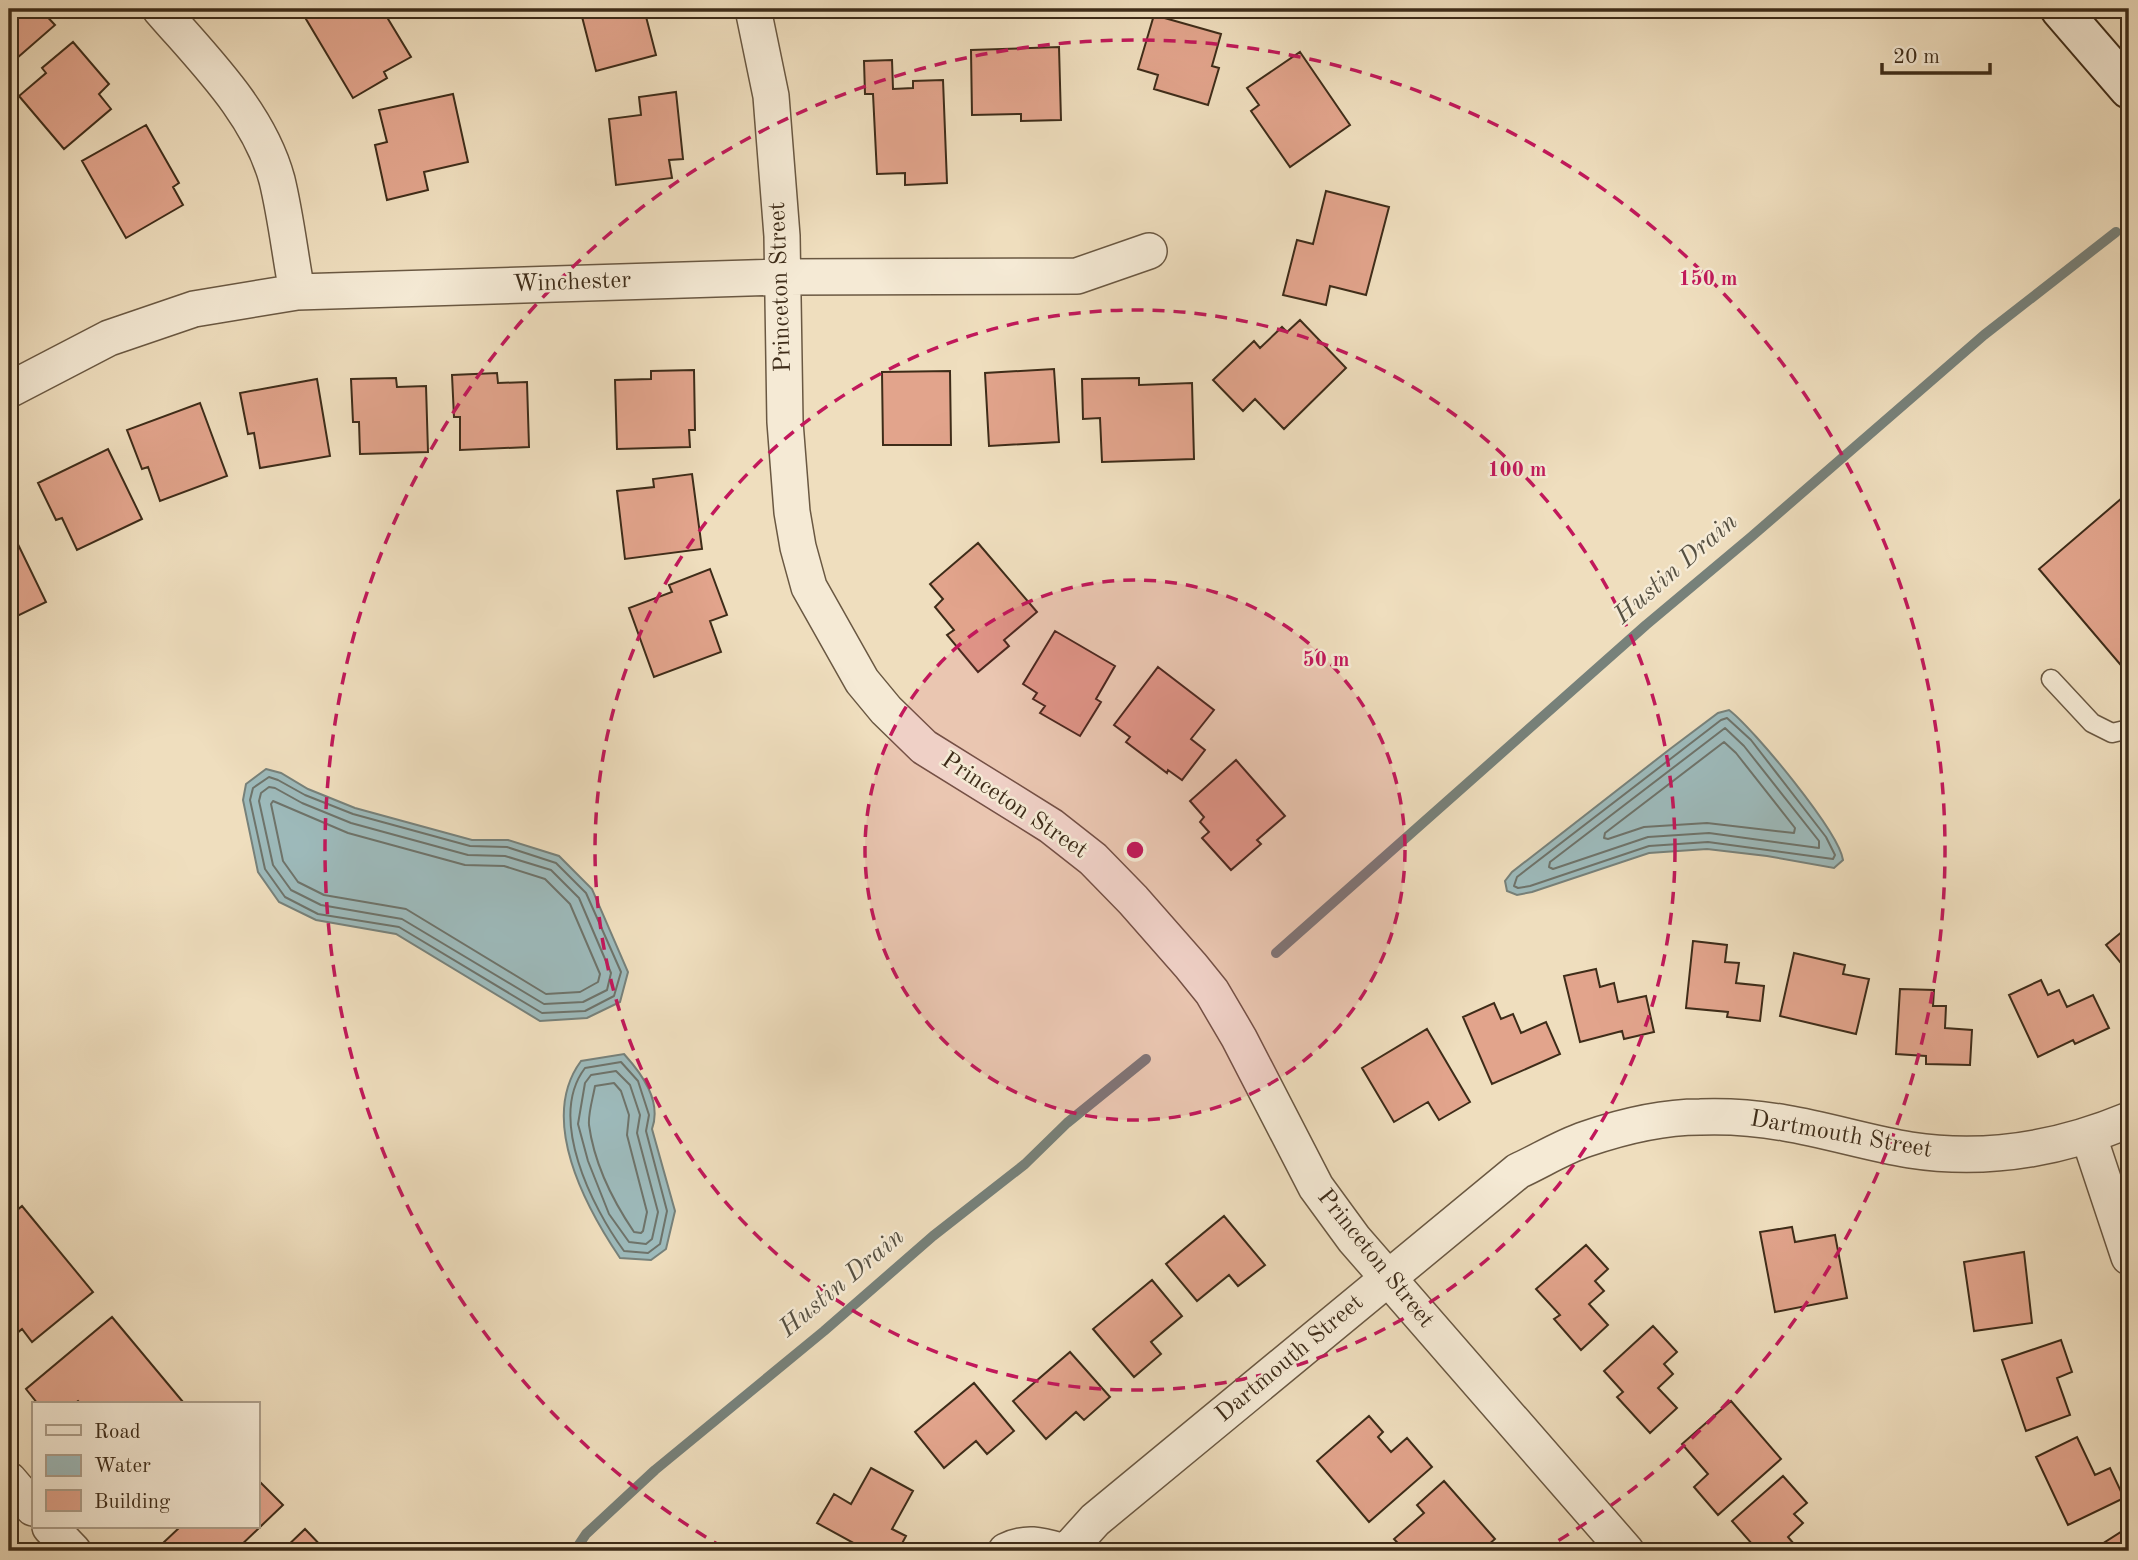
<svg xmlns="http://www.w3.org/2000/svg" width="2138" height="1560" font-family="'Old Standard TT',serif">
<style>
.water{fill:#9dbabb;stroke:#77817a;stroke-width:2}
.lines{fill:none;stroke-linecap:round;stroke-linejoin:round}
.shore{stroke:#6e736a;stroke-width:2}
.stream{stroke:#77817a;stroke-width:10}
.building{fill:#e2a48c;stroke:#3e2c19;stroke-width:2}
.lane-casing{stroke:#6a5842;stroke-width:21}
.street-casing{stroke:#6a5842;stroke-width:38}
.secondary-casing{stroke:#3e2c19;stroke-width:42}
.lane{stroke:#f5ead5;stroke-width:18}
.street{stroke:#f5ead5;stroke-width:35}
.secondary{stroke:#f5ead5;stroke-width:38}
.ring{fill:none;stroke:#c2185b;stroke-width:3.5;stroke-dasharray:12 9}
.labels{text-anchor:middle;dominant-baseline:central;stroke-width:5;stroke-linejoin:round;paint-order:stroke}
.street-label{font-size:24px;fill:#3e2c19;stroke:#f5ead5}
.water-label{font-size:26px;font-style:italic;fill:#565042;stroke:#f5ead5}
.centre{fill:#c2185b;stroke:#f5ead5;stroke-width:3.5}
.ring-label{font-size:21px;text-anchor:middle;font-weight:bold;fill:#c2185b;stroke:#f5ead5;stroke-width:5;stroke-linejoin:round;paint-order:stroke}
</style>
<rect width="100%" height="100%" fill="#efdebe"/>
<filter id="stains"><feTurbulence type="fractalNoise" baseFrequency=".00286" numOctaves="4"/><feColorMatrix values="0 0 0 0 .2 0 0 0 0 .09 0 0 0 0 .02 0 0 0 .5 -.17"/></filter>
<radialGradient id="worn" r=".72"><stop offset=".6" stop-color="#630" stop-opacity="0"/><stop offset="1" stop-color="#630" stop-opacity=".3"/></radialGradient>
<path class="water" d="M1729,710C1754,729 1839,832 1843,860L1834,868L1767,856L1707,849L1649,853L1532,892L1517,895L1507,891L1505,881L1512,872L1670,749L1718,713Z
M266,769L281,773L308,789L355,808L472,840H508L559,856L592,889L628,972L620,1002L587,1018L540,1021L396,934L316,920L279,902L258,872L243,800L246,784Z
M624,1054C642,1074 662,1101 652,1129L675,1211L666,1249L651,1260L620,1258C585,1206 538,1119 581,1061Z"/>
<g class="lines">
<path class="shore" d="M1727,718L1751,740L1826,837L1835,855L1833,859L1708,842L1649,846L1530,886L1518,888L1514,886L1517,877L1721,720Z
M1725,728L1744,746L1819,841V848L1709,833L1648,837L1553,869L1549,867L1550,862Z
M1724,742L1736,753L1795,828L1794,833L1707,823L1644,827L1608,839L1604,838L1605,833Z
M269,777L278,780L305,795L353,814L470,846L507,847L556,863L586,893L621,972L614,996L585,1011L542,1013L399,927L318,914L285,897L265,869L250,800L253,788Z
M269,787L275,788L302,803L351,823L468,855L505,856L551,870L579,898L611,973L607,990L583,1002L544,1004L402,919L321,905L291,890L273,865L259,801L261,793Z
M273,801L348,833L465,865L504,866L545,879L570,904L600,974L598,982L580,992L546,994L406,909L324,895L298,882L283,861L271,804Z
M621,1062L638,1081L649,1115L646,1131L667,1211L660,1244L648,1253L624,1251C592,1207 547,1118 585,1068Z
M616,1071L630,1085L640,1115L637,1133L658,1212L652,1239L646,1244L629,1242L609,1214L588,1161L578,1124L585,1083L591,1075Z
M614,1083L621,1091L629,1115L627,1135L647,1212L643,1231L641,1233L634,1232C613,1201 594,1162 589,1125C588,1113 593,1098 595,1086Z"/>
<path class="stream" d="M1276,953L1646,625L1751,537L1984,335L2116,232
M578,1551V1546L586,1534L655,1470L824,1331L933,1236L1025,1164L1067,1123L1146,1059"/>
</g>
<path class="building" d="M9,9H40L55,25L9,65Z
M324,9H382L411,57L384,72L387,78L353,98L306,19Z
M580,9H644L656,55L596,71Z
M1154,15L1221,34L1212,66L1219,68L1208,105L1154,89L1158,75L1138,69Z
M73,42L109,84L99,94L111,109L64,149L19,96L46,73L42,68Z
M1059,47L1061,120L1021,121V114L972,115L971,50Z
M1300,52L1350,125L1290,167L1251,111L1259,105L1247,88Z
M892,60L893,89L913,88V81L943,80L947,183L905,185V173L877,174L873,94H865L864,61Z
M676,92L683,159L669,160L672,178L616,185L609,119L641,115L639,97Z
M453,94L468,162L424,172L428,190L387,200L375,145L387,142L379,110Z
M146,125L179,183L173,187L183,205L126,238L82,161Z
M1326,191L1389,207L1366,295L1330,286L1326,305L1283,295L1297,240L1313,244Z
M1300,320L1346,368L1284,429L1255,399L1243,411L1213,380L1254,341L1260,348L1282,327L1287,332Z
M1054,369L1059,442L989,446L985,373Z
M694,370L695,430H689L690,447L617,449L615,380L651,379V371Z
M950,371L951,445H883L882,372Z
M497,373L498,383L527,382L529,447L460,450V417H454L452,375Z
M396,378L397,387L426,386L428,452L360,454L359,422H353L351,379Z
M1139,378V385L1192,383L1194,459L1102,462L1100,418L1083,419L1082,379Z
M317,379L330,456L260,468L254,433L248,434L240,393Z
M200,403L227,476L160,501L148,467L142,469L127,430Z
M108,449L142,519L77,550L62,518L56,520L38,483Z
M692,474L702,549L625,559L617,491L654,487L653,479Z
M2129,492V666L2125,670L2039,569Z
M12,532L46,602L9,620V534Z
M978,543L1037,612L1004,640L1009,646L978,672L947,635L954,630L935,607L943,599L930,584Z
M710,569L727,615L710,621L721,652L654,677L629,608L672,592L669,585Z
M1055,631L1115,666L1096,699L1101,702L1080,736L1040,713L1045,706L1033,699L1037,693L1023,684Z
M1158,667L1214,710L1191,739L1205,750L1182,780L1168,770L1167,773L1126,742L1130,737L1114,725Z
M1236,760L1285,816L1257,840L1261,844L1231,870L1202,838L1209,832L1200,822L1204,817L1190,801Z
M2129,926V973L2106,945Z
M1693,941L1727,945L1725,962L1739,963L1736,983L1764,986L1760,1021L1727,1017L1728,1012L1686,1008Z
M1794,953L1845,965L1843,974L1869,979L1856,1034L1780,1016Z
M1596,969L1600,987L1614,983L1618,1002L1646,996L1654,1032L1624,1039L1622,1031L1580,1042L1564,976Z
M2041,980L2048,995L2059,990L2067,1007L2093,995L2109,1028L2075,1044L2073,1040L2038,1057L2009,995Z
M1900,989L1934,990L1933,1006H1946L1945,1028L1972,1030L1970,1065L1926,1064V1056L1896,1054Z
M1494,1003L1501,1019L1513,1014L1521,1033L1546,1022L1560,1054L1492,1084L1463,1017Z
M1427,1029L1470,1102L1439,1120L1428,1102L1394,1122L1362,1068Z
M22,1206L93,1292L32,1342L22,1329L9,1340V1217Z
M1224,1216L1265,1265L1238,1286L1229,1275L1197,1301L1166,1264Z
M1792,1227L1795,1242L1835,1235L1847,1298L1775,1312L1760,1232Z
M1586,1245L1608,1269L1595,1281L1604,1291L1589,1304L1608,1325L1581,1350L1554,1319L1560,1315L1536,1289Z
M2024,1252L2032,1323L1974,1331L1964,1262Z
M1152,1280L1182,1316L1151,1342L1161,1354L1134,1377L1093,1329Z
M112,1317L183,1402L181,1404H81L78,1401L74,1404H38L26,1389Z
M1653,1326L1677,1352L1664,1364L1673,1374L1658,1388L1677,1408L1650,1433L1617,1397L1623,1392L1604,1371Z
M2061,1340L2072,1372L2057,1378L2070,1415L2026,1431L2002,1360Z
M1070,1352L1110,1397L1084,1420L1076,1412L1046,1439L1013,1401Z
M974,1383L1014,1431L987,1454L976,1441L944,1468L915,1432Z
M1731,1401L1781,1459L1718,1515L1694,1487L1708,1474L1682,1444Z
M1369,1416L1383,1432L1378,1437L1391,1452L1407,1438L1432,1467L1369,1522L1317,1461Z
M2077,1437L2095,1475L2110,1468L2124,1498L2068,1525L2036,1457Z
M871,1468L913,1491L892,1529L906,1536L898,1551H868L817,1523L834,1494L851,1504Z
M1783,1476L1807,1503L1794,1514L1803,1523L1788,1537L1800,1551H1751L1749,1548L1753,1545L1732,1521Z
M257,1479L283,1505L235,1551H218L215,1548L212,1551H171L163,1543L180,1527H257Z
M1444,1481L1495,1539L1481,1551H1405L1394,1539L1424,1513L1417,1505Z
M305,1529L326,1551H282Z
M2124,1530L2129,1538V1551H2091Z"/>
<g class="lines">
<defs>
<path id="lane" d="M2051,679L2092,723L2112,733L2129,729"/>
<path id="street" d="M160,9C204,60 259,113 277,180C286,217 290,255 297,292
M753,9L771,96L782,236L785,422L792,512L798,547L809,587L862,681L886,710L924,747L1051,826L1093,859L1133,900L1191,966L1212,992L1239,1038L1316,1187L1354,1239L1626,1551
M9,390L109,338L194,309L297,292L782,277L1077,276L1149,251
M2089,1137L2129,1257
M9,1480L33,1508
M50,1527L73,1551
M1006,1551C1026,1541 1040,1545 1061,1551
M1067,1551L1095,1520L1518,1171C1540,1161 1562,1147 1586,1139C1621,1127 1662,1117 1700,1117C1729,1116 1757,1118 1785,1123C1827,1130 1868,1143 1910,1150C1987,1162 2059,1149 2129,1120"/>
<path id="secondary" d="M2060,9L2129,89"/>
</defs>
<use href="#lane" class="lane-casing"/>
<use href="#street" class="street-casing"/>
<use href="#secondary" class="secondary-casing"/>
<use href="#lane" class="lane"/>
<use href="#street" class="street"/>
<use href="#secondary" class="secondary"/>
</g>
<circle cx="1135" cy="850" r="270" fill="#c2185b" fill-opacity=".12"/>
<g class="ring">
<circle cx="1135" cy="850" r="270"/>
<circle cx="1135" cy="850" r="540"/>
<path d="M724 1548A810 810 0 1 1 1546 1548"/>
</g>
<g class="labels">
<g class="street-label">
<text transform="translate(572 283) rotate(-2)">Winchester</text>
<text transform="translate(781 287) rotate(-92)">Princeton Street</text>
<text transform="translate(1014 806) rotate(34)">Princeton Street</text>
<text transform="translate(1841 1135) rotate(10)">Dartmouth Street</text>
<text transform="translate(1375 1259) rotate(51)">Princeton Street</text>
<text transform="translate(1290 1359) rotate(-40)">Dartmouth Street</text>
</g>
<g class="water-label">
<text transform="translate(1676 569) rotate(-41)">Hustin Drain</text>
<text transform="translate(842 1283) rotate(-40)">Hustin Drain</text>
</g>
</g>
<circle cx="1135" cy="850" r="10" class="centre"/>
<g class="ring-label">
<text x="1708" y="285">150 m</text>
<text x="1517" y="476">100 m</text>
<text x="1326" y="666">50 m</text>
</g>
<rect width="2138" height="1560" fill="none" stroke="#efdebe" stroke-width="35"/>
<rect x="10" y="10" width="2117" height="1539" fill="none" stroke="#3e2c19" stroke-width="3.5"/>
<rect x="18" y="18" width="2103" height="1525" fill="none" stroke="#3e2c19" stroke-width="2"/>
<rect x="32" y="1402" width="228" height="126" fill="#f5ead5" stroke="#ac9e8a" stroke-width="2"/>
<rect x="46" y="1425" width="35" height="10" fill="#f5ead5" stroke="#ac9e8a" stroke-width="2"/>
<text x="94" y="1438" font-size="21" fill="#3e2c19">Road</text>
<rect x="46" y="1455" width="35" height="21" fill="#9dbabb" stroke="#ac9e8a" stroke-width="2"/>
<text x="94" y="1472" font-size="21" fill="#3e2c19">Water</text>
<rect x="46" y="1490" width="35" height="21" fill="#e2a48c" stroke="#ac9e8a" stroke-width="2"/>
<text x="94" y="1508" font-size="21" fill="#3e2c19">Building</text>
<path d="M1882 63v10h108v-10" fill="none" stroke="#3e2c19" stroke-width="3.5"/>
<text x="1893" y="63" font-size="21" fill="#3e2c19" stroke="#f5ead5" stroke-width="5" paint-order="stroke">20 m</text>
<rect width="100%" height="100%" filter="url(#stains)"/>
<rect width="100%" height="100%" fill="url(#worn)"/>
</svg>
